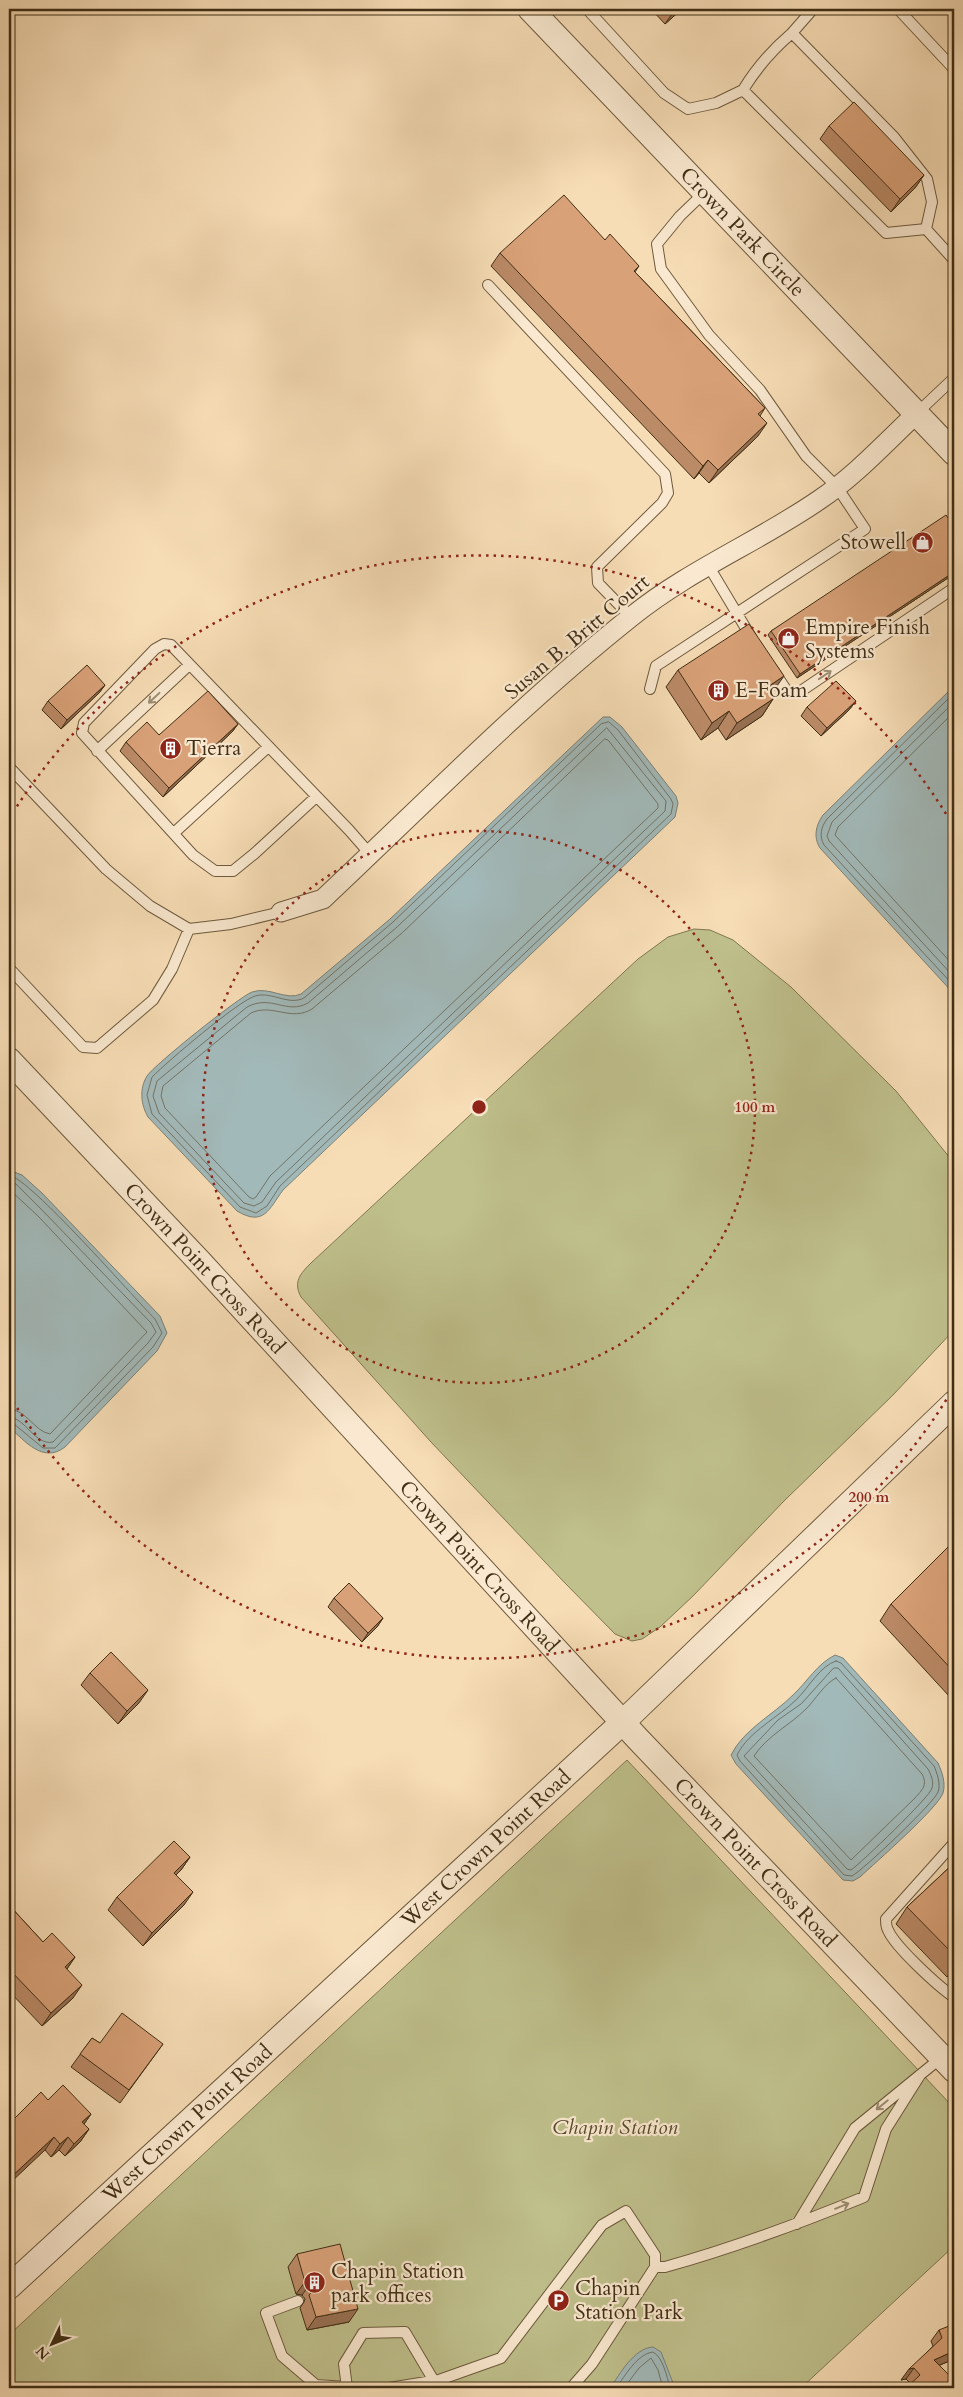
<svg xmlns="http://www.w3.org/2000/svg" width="963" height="2397" font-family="Cardo,serif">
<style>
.green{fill:#bfc08c;stroke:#807750}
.water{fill:#a2b9b9;stroke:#7b8177}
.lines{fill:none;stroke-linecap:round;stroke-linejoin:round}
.shore{stroke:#717467;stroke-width:1}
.service-casing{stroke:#6e5a3d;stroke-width:12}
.minor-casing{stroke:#6e5a3d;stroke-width:21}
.tertiary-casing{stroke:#6e5a3d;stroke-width:26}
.service{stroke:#fae9d0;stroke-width:10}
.minor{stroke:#fae9d0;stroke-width:19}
.tertiary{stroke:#fae9d0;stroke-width:24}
.wall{fill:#bb8a67;stroke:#402e15}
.shaded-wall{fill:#987154;stroke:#402e15}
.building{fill:#d9a178;stroke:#402e15}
.oneway{stroke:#9d8c72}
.ring{fill:none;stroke:#8f2418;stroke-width:2.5;stroke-dasharray:2.5 5}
.labels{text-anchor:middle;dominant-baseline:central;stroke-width:4.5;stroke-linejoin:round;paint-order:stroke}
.street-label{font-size:21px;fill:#402e15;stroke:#fae9d0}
.poi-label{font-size:21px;fill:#402e15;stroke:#fae9d0;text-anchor:start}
.park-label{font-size:21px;font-style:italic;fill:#594b2d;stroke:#fae9d0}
.centre{fill:#8f2418;stroke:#fae9d0;stroke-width:2.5}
.ring-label{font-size:15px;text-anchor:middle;font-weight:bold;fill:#8f2418;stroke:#fae9d0;stroke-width:4.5;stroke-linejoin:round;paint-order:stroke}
</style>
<rect width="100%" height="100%" fill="#f7ddb6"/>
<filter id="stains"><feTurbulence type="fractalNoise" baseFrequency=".004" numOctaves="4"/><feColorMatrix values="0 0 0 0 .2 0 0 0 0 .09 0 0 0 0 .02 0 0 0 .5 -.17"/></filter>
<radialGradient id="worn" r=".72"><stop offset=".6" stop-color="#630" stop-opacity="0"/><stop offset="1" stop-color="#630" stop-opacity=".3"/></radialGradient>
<path class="green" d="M694,929L710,930L733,940L791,987L896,1091L954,1163V1330L893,1395L784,1501L693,1596L660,1627L642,1639L632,1641L615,1634L564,1582L431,1442L301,1297C293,1282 300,1274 311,1263L638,959L668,937Z
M627,1760L954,2108V2246L801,2388H9V2335Z"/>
<path class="water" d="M954,686V994L820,848C813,837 816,825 823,815Z
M603,717H610L622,727L676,796L678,803L675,817L283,1190C269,1209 264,1227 237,1211L148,1117C141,1105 139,1089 147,1076C154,1065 239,997 252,992C269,986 286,1001 301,994L390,919Z
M9,1170L22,1175L42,1193L160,1316L167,1333L157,1351L65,1447C43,1464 25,1441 9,1427Z
M835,1655L843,1658L938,1763C942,1772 946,1783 943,1793C938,1808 875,1863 860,1877L853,1881L843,1880L736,1764L731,1755C744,1729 773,1715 793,1695C807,1682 817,1664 835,1655Z
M653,2347L661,2352L675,2388H610C620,2374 634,2348 653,2347Z"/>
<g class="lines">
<path class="shore" d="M954,693L827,819C821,827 819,836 824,845L954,986
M954,702L832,822L827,836L829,841L954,977
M954,712L838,827L835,835L954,966
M609,722L618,730L671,799L673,804L671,814L280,1186L267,1206L256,1213L240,1207L152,1114L147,1095L152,1077C168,1061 237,1002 255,996C272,991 288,1006 304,998L393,922L601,724Z
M607,728L666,801L665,811L276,1182L262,1202L254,1206L244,1203L159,1113L153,1096L157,1081L247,1007C272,994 286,1015 308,1003L397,927Z
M605,739L608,740L658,804V808L270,1176L256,1197L253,1199L249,1197L165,1108L161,1096L163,1086L251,1013C272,1003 291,1022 312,1009L402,933Z
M9,1175C31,1179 132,1296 155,1319L162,1333L153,1347L55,1448H43L14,1424L9,1423
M9,1181L16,1184L44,1212L151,1323L156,1332L148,1343L53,1442C35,1446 26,1418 9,1417
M9,1189L39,1217L147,1332L50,1434C34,1431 27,1410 9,1409
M836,1661L841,1663L934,1766C937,1773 941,1784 938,1792C934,1803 863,1870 852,1876L844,1875L740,1761L737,1755C749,1731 779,1717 797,1699C809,1687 820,1666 836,1661Z
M834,1668H838L928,1769C931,1775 934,1781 932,1788C931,1796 860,1864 851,1870L847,1869L744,1756L778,1720L801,1704Z
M836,1678L922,1774C928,1785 922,1790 915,1798L851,1860L754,1756C767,1736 790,1725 806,1709C816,1699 824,1684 836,1678Z
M616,2388C625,2376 637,2354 653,2352C663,2357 667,2377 670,2388
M624,2388L639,2368L651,2358L658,2370L663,2388"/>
<defs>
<path id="service" d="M587,9L664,93L688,109L716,103L743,90L886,233L926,229
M813,9L792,33L894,137L927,179L932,202L926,229L954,260
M898,9L954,69
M743,90C757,67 772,50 792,33
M488,285L665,474L668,493L662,503L597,567L598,583L631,617
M917,413L954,378
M708,565L751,637
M773,670L787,691L798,693L954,588
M650,689L656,666L865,529L837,487L806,456L760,390L709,335L661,269L657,244L680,216L705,192
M97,751L189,665
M9,767L106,869L150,906L189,929L231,924L281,912
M316,797L254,854L233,871H215L193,855L82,733L84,723L155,649L164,644L171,645L349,830L370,854
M175,832L268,747
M9,968L83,1047L97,1048L153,1000L172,969L189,929
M954,1843L886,1919C886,1923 886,1927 888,1930C895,1947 939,1987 954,1997
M797,2224L855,2128L942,2057
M655,2267H665C733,2248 798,2224 864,2197L886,2129L920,2075
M298,2301L266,2313L282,2356L316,2385L347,2387
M347,2388L344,2364L363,2333L405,2332L434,2381
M389,2388L439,2380L501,2358L602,2225L626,2211L655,2255V2267L592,2364L571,2388"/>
<path id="minor" d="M281,912L323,899C424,804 523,703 631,617C689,570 758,542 819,500C855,476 885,443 917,413"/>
<g id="tertiary">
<path id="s1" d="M530,9L954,453"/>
<path id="s2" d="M9,1060L200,1262L637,1738L954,2070"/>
<path id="s3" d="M9,2287L623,1722L954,1403"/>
</g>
</defs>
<use href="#service" class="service-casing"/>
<use href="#minor" class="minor-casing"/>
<use href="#tertiary" class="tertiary-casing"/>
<use href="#service" class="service"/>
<use href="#minor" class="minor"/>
<use href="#tertiary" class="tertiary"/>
</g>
<path class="wall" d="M651,9H682L665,24Z
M829,126L924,175L915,188L891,212L820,139Z
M605,240L639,266L635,272L765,408L760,416L758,436L709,483L699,473L694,479L491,266L500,253Z
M954,527V574L797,678L768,635L771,631Z
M678,670L772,693L770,694L773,699L762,716L726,740L718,728L701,740L666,687Z
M105,685L99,693L61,729L42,710L48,701Z
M856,701L849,710L821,736L801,716L807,707Z
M238,724L232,732L163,797L120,751L126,742L159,735Z
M954,1549V1691L949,1696L880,1621L891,1604Z
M334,1598L383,1618L377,1627L362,1642L328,1607Z
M90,1673L139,1703L118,1724L81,1685Z
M190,1857L181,1870L176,1875L184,1905L143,1946L108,1910L117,1897Z
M954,1863V1970L947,1977L896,1924L907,1907Z
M9,1905L43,1942L75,1957L67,1969L73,1998L42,2026L9,1991Z
M92,2038L100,2043L163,2044L120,2103L71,2067Z
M48,2100L91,2114L84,2124L89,2129L80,2142L65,2156L59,2150L51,2157L45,2150Z
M297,2254L349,2322L307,2330L300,2308L304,2302L305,2299L302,2295L296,2294L288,2267Z
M939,2330L954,2359L940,2365L911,2384L906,2379L901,2380L933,2346L931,2341Z"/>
<path class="shaded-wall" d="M677,9H682L665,24L674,11Z
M924,175L915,188L891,212L900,199Z
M767,423L758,436L709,483L718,470Z
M708,460L699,473L694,479L703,466Z
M954,572V574L797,678L800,674Z
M784,676L772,693L755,705L766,688Z
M105,685L99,693L61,729L67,720Z
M773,699L762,716L726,740L737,723Z
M856,701L849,710L821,736L827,728Z
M729,711L718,728L701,740L712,723Z
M238,724L232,732L163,797L169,788Z
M383,1618L377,1627L362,1642L368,1633Z
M148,1690L139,1703L118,1724L127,1711Z
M190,1857L181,1870L165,1886L174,1873Z
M193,1892L184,1905L143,1946L152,1933Z
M75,1957L66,1970L65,1967Z
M954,1967V1970L947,1977Z
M82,1985L73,1998L42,2026L51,2013Z
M91,2114L82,2127V2122Z
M89,2129L80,2142L65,2156L74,2144Z
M54,2137L45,2150L9,2184V2179Z
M68,2137L59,2150L51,2157L60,2144Z
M305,2282L311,2283L302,2295L296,2294Z
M358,2309L349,2322L307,2330L316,2317Z
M954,2351V2359L926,2371L934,2360Z
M914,2368L906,2379L901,2380L909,2369Z"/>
<path class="building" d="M854,102L924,175L900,199L829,126Z
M564,195L605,240L610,234L639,266L634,271L765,408L758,414L767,423L718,470L708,460L703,466L500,253Z
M946,515L954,527V572L800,674L771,631Z
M749,624L784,676L766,688L773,699L737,723L729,711L712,723L678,670Z
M87,665L105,685L67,720L48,701Z
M836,681L856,701L827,728L807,707Z
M208,691L238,724L169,788L126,742L147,722L159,735Z
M950,1545L954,1549V1672L891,1604Z
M349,1583L383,1618L368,1633L334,1598Z
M111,1652L148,1690L127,1711L90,1673Z
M174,1841L190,1857L174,1873L193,1892L152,1933L117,1897Z
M954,1863V1955L907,1907Z
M9,1905L43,1942L52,1933L75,1957L65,1967L82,1985L51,2013L9,1969Z
M122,2013L163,2044L129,2090L80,2054L92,2038L100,2043Z
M63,2085L91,2114L82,2122L89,2129L74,2144L68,2137L60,2144L54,2137L9,2179V2124L41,2092L48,2100Z
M340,2244L358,2309L316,2317L309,2295L312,2292L313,2286L311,2283L305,2282L297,2254Z
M954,2324V2351L934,2360L954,2380L945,2388H906L920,2375L914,2368L909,2369L942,2338L939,2330Z"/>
<defs><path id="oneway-shaft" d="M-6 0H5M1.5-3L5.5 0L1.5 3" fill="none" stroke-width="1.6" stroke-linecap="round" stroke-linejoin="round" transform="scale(1.25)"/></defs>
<g class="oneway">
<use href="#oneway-shaft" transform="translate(825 675) rotate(-34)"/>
<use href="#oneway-shaft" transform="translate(154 698) rotate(137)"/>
<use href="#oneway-shaft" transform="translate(882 2105) rotate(141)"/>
<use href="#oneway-shaft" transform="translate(842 2206) rotate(-22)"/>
</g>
<g class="ring">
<circle cx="479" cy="1107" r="276"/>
<path d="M954 1387A551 551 0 0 1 9 1395M9 819A551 551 0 0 1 954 827"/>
</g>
<defs>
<symbol id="shop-disc" viewBox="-11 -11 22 22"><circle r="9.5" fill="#8f2418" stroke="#fae9d0"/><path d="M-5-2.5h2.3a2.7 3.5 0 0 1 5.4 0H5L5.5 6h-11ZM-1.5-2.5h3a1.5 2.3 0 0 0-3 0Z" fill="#fff"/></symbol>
<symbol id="building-disc" viewBox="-11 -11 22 22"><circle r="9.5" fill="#8f2418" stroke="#fae9d0"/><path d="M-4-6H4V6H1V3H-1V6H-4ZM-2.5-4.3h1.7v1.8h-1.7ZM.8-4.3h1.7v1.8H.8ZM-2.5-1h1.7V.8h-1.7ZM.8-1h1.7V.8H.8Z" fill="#fff"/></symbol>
<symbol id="parking-disc" viewBox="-11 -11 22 22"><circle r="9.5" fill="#8f2418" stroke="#fae9d0"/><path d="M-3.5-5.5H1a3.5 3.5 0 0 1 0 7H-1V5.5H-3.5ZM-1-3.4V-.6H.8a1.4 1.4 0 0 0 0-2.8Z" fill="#fff"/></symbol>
</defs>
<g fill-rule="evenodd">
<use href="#shop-disc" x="910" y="530" width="25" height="25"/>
<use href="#shop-disc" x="776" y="626" width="25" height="25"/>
<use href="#building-disc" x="706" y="678" width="25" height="25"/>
<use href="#building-disc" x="158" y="736" width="25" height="25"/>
<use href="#building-disc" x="302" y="2270" width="25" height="25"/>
<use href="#parking-disc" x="546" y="2288" width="25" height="25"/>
</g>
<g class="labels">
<g class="street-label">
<text stroke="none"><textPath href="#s1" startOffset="308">Crown Park Circle</textPath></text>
<text transform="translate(577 637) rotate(-40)">Susan B. Britt Court</text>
<text stroke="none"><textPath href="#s2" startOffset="286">Crown Point Cross Road</textPath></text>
<text stroke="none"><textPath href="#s2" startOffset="691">Crown Point Cross Road</textPath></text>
<text stroke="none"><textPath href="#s3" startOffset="648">West Crown Point Road</textPath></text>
<text stroke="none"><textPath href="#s2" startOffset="1096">Crown Point Cross Road</textPath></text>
<text stroke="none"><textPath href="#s3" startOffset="242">West Crown Point Road</textPath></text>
</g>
<g class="poi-label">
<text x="906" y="542" text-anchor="end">Stowell</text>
<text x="805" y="627">Empire Finish<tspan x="805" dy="24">Systems</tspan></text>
<text x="735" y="690">E-Foam</text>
<text x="186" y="748">Tierra</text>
<text x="331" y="2271">Chapin Station<tspan x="331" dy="24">park offices</tspan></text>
<text x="575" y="2288">Chapin<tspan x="575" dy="24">Station Park</tspan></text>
</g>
<g class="park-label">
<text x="615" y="2127">Chapin Station</text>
</g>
</g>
<circle cx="479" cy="1107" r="8" class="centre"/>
<g class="ring-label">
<text x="755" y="1112">100 m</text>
<text x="869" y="1502">200 m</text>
</g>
<rect width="963" height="2397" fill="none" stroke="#f7ddb6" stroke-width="30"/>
<rect x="10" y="10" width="943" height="2377" fill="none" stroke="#402e15" stroke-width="2.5"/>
<rect x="15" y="15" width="933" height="2367" fill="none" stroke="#402e15"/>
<g transform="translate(52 2344) rotate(227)" stroke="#fae9d0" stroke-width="4" paint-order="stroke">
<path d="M0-4L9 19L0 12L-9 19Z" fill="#402e15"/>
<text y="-8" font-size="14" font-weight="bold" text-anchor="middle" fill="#402e15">N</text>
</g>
<rect width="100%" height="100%" filter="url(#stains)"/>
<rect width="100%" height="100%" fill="url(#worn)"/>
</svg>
